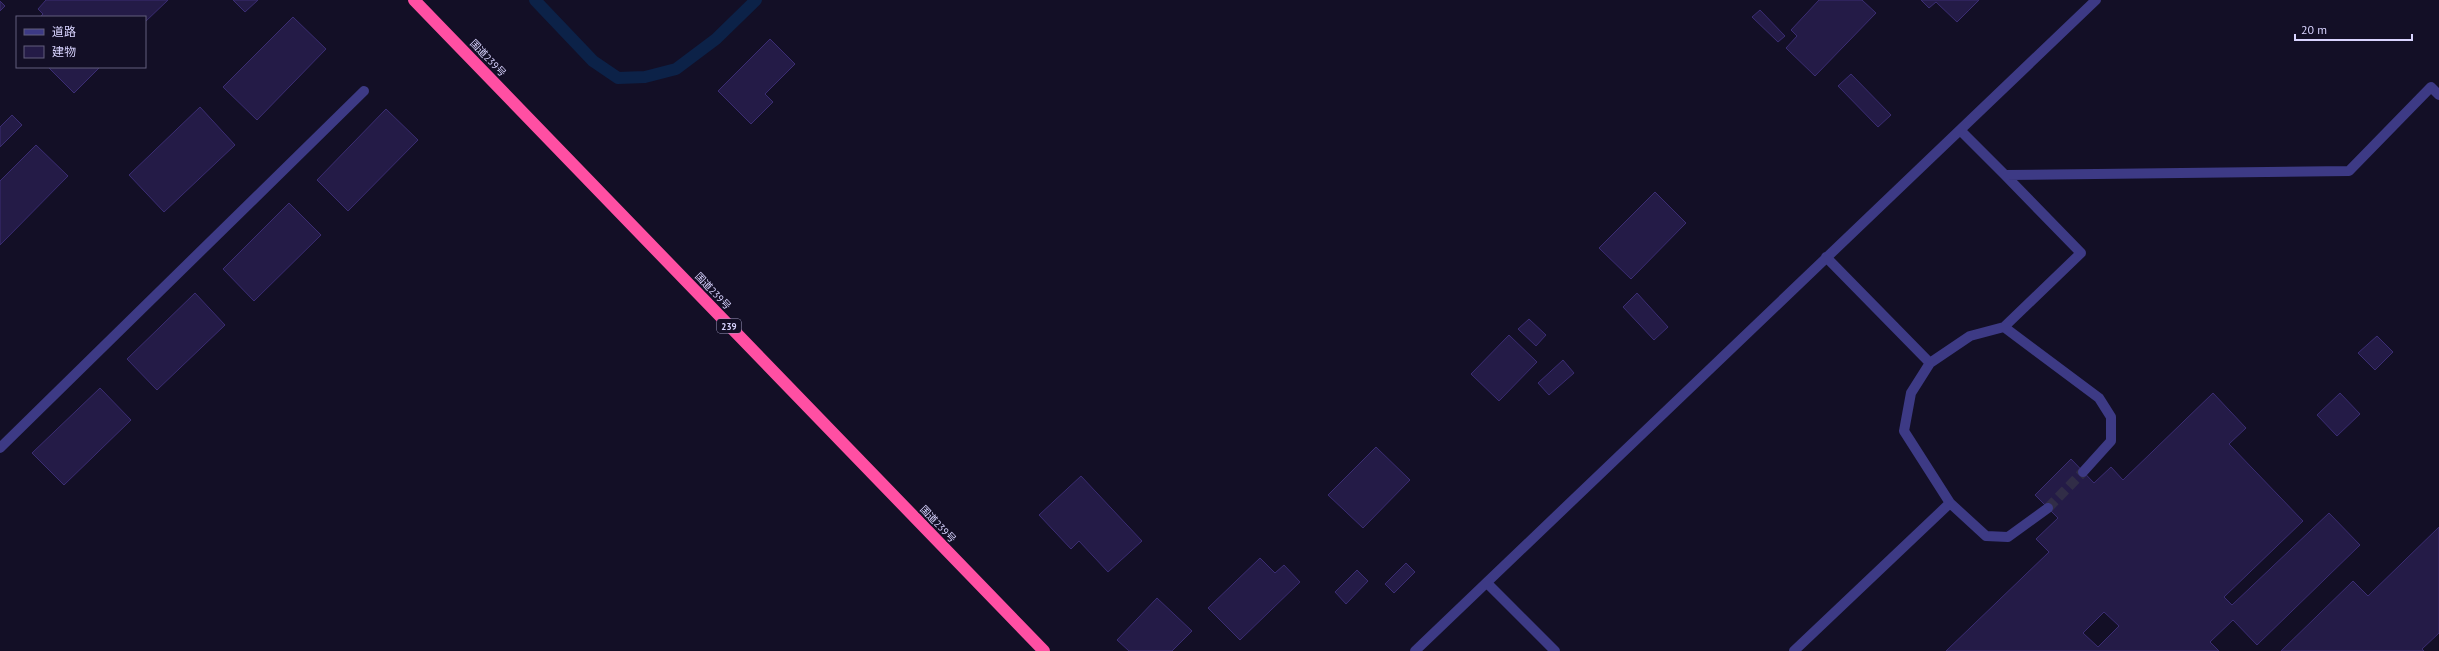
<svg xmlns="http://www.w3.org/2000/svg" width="2439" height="651" font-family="'PT Sans','Noto Sans JP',sans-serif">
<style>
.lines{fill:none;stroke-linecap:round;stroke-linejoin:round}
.stream{stroke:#0c2248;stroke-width:12}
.building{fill:#241b47;stroke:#3b2d73;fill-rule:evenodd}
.minor-tunnel{stroke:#312d47;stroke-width:10;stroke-dasharray:10 5;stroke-linecap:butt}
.minor{stroke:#3d3a85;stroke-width:10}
.highway{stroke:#ff4fa3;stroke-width:12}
.labels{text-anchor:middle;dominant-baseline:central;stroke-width:3.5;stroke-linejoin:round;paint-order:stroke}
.shield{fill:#130f26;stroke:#9e99be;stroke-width:1}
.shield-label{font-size:9px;font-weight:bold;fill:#d9d4ff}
.street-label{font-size:10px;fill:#d9d4ff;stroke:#130f26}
</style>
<rect width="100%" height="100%" fill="#130f26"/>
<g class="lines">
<path class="stream" d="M535,0L593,61L618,78L645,77L676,69L716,39L756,0"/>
</g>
<path class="building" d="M46,0H168L145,22V17H40L43,14L38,9Z
M233,0H258L245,12Z
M1819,0H1862L1876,13L1815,76L1786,48L1797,36L1791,30Z
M1921,0H1979L1957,22L1936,2L1929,8Z
M0,1L5,6L0,11Z
M1760,10L1785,36L1778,42L1752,17Z
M293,17L326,49L257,120L223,87Z
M770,39L795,64L765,94L773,102L751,124L718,91Z
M48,67H100L74,93Z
M1851,74L1891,115L1878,127L1838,86Z
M200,107L235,145L164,212L129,175Z
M386,109L418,140L348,211L317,180Z
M12,115L22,125L0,147V127Z
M36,145L68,176L0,245V181Z
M1655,192L1686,223L1631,279L1599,248Z
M289,203L321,235L254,301L223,269Z
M195,293L225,325L157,390L127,359Z
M1637,293L1668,327L1654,340L1623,307Z
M1529,319L1546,335L1536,346L1518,329Z
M1509,335L1537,362L1499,401L1471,374Z
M2377,336L2393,352L2375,370L2358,353Z
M1563,360L1574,373L1549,395L1538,383Z
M100,388L131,420L64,485L32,453Z
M2213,393L2246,428L2229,444L2303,521L2224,597L2232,605L2329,513L2360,545L2257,645L2233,620L2210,642L2219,651H1946L2049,552L2036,539L2058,518L2035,495L2071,459L2094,483L2111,467L2123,480ZM2104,612L2119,626L2098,647L2083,633Z
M2340,393L2360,414L2337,436L2317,415Z
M1376,447L1410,480L1363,528L1328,495Z
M1081,476L1142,541L1108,572L1079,541L1071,549L1039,515Z
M2439,527V633L2422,649L2424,651H2281L2353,581L2368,596Z
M1260,558L1275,573L1284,565L1300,582L1240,640L1208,608Z
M1406,563L1415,572L1394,593L1385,584Z
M1357,570L1368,581L1346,604L1335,592Z
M1157,598L1192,631L1172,651H1129L1117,640Z"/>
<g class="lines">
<path class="minor-tunnel" d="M2048,508L2083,472"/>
<path class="minor" d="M1960,130L2005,175L2349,171L2431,87L2439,95
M1826,257L1930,363
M2004,327L2081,253L2005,175
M0,448L364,91
M2048,508L2008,537L1986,536L1950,503L1904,431L1911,393L1930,363L1970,336L2004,327L2099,398L2111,417V441L2083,472
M1487,583L1555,651
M1415,651L2096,0
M1794,651L1950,503"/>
<path class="highway" d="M414,0L1044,651"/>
</g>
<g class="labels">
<rect class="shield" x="717" y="319" width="24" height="14" rx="3"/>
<g class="shield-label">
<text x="729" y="326">239</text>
</g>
<g class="street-label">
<text transform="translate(488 58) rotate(46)">国道239号</text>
<text transform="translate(713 291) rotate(46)">国道239号</text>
<text transform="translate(938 524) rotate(46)">国道239号</text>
</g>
</g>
<rect x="16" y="16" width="130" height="52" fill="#130f26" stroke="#625e7d"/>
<rect x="24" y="29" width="20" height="6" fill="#3d3a85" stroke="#625e7d"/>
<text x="52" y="36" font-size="12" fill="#d9d4ff">道路</text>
<rect x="24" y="46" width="20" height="12" fill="#241b47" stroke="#625e7d"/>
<text x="52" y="56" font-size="12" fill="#d9d4ff">建物</text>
<path d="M2295 34v6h117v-6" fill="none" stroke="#d9d4ff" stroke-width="2"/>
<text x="2301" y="34" font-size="12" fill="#d9d4ff" stroke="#130f26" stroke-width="3" paint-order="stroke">20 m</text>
</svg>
